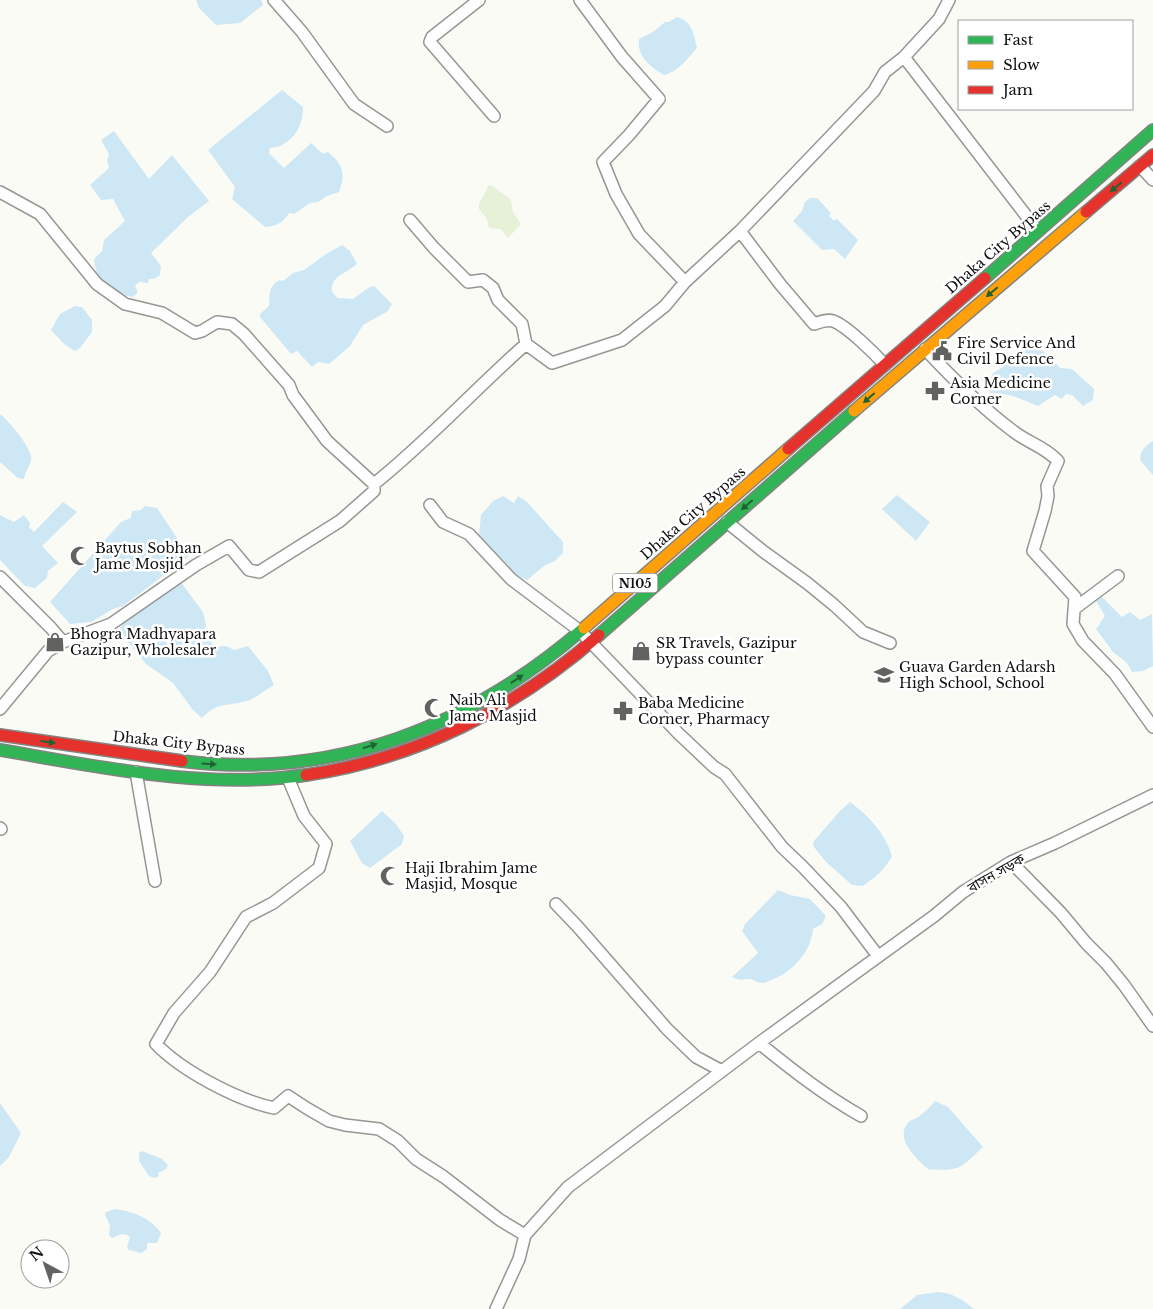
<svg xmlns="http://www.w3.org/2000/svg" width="1153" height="1309" font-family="'Libre Baskerville','Noto Sans Bengali',serif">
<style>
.green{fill:#e6f1d7}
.water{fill:#cee7f5}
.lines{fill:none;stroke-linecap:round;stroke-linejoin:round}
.street-casing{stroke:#969694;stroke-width:14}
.fast-casing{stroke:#838381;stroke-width:14}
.slow-casing{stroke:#838381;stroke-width:14}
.jam-casing{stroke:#838381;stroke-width:14}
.street{stroke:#fefefe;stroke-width:11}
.fast{stroke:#30b455;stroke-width:11}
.slow{stroke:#ff9f0a;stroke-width:11}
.jam{stroke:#e5322d;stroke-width:11}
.oneway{fill:#206232}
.labels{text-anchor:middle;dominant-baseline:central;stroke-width:5;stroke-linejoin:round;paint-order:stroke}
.shield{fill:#fff;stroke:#585858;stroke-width:1}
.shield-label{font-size:12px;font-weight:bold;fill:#101010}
.street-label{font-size:14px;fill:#101010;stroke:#fff}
.poi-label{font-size:14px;fill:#101010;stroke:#fff;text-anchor:start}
</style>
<rect width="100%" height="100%" fill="#fbfbf6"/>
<path class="green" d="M489,185H491L509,198L511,201L513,212L521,224L508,238L501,229L489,228L487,219L479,209V204Z"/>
<path class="water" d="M196,0H261L263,5L240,23L216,25L199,8Z
M677,17C692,21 694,34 697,48C688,58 678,72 664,75C650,67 637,57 639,39L653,32L665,22H669Z
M282,90L303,107C303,123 297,137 282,145C279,147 274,147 270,148L269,153L284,168L311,143L323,154L328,152C343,165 346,173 339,192L327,196L318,202L310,203L294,214L289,213C284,222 275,227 265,227L232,199L235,187L208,150Z
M114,131L149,179L172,155L209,201L188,217L151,253L161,266L160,275L154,279H149L148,283L139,282L135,286L138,292L133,297C128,296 122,295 117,293C103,287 95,274 94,259L102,251L104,240L125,221L113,199L101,200L90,185L109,168L107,160L109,154L101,140Z
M810,198H817L831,213L829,216L833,220L837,219L858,240L845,259L834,249L822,250L793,221L802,211L805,202Z
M342,245L350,251L357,264C347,273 330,276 332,292L338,298L353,299L368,288L374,286L392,304L388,311L363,325L350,346L329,364L318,362L312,367L297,351L291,354L260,317V314L269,306C270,294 268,286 280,280L283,281L293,273L304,270L326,254Z
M75,306L82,307L92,320V332L80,348L75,351L64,344L51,330L60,314Z
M1029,340L1052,359L1060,368L1072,369L1094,389L1093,400L1083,406L1072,395L1066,394L1062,399L1055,395L1038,406C1022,400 1008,392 990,393L987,385L993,373L1005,366Z
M0,414C8,420 34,450 31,460C30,466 25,471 24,479L18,478L0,462Z
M1153,441V475L1140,460C1141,449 1144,447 1153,441Z
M897,495L930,522L916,541L882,509Z
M503,496L514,503L518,496L526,501L563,542V553L555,561L545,565L527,580L513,574L481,545L479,535L481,515L493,501Z
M63,502L77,512L42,546L58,563L48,571L47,578L35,588L25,586L0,560V515L14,522L24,515L30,523L29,527L34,532Z
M145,506L157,508L189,556L123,606L113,609L91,622L70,624L50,602L121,522L131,518L132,511L141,510Z
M180,581L203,612L206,625L205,634L215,647L226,646L234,650L248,646L268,671L274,685C265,690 255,699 246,701C227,707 218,701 202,718L193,710L173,683L146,664L118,630L128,618Z
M1102,597L1122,617L1130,612L1140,620L1152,614L1153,666L1143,671L1132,672L1127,663L1113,652L1096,629L1105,616L1096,601Z
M850,802C869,816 885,833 892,856C885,870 875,877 863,886L852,885L826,862L814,847L813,842L840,811Z
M382,811L396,824L404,836L402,844L370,868L362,863L350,841Z
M778,890L790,895L810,899L826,916L822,924L813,929C811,952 792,973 769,981C767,982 764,983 762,983C758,983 754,980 751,979C740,979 743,982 732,977L758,953L742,931L745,924Z
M935,1101L948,1107L983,1147C961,1168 959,1172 928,1169C917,1160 894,1138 908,1123C910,1120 915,1119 918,1117C924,1113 930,1107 935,1101Z
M0,1103L21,1133L9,1157L0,1166Z
M142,1151L162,1159L168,1165L166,1169L158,1173L159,1176L155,1178L149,1176L139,1161V1153Z
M115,1209C132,1211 151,1218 161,1233L157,1243H147V1249L141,1253L129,1250L127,1247L130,1237C124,1232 119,1235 112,1238L109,1235L110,1225L105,1215L106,1212Z
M938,1292C951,1292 965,1301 974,1309H900L917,1295Z"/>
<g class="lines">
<defs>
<path id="street" d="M274,0L302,32L354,104L387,126
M479,0L432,37L430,42L494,116
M580,0L622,57L659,99L629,135L603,162L616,194L639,234L685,282
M904,57L939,19L949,0
M1140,166L1153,180
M0,192L40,214L97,284L125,304L162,313L195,333L202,331L217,322L232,324L244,334L289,385L293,395L327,441L374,484V491L340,521L259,572L249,570L229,546L196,565L111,624L63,642L48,651L0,709
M410,220L434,248L468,282L483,280L493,288L498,300L522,324L526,344
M740,231L780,284L814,324C820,322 827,319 833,321C846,325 875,354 885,365
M925,349C952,378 981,407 1013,431C1028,443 1044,446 1058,461L1047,486L1048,496L1045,511L1033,551L1075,597L1073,624L1083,641L1115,674L1153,727
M374,484C428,441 474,390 526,344L552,363L622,340L665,306L685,282L740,231L874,91L885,72L904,57L1038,231
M430,505L443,522L469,534L511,579L580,631L678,733L714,767L725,774L782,847L803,867L841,907L878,956
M727,522L764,552L807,583L834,605L863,632L890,643
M0,577L51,628L63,642
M1074,609L1118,576
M136,772L155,881
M288,778L304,816L326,844L319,868L273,903L246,917L210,972L174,1013L156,1044C182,1071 237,1100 274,1108L288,1096L308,1109L329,1121L345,1125L379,1129L398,1141L416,1159L444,1177L500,1220L525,1235
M0,828L1,829
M1011,862L1061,913L1086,943L1106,963L1124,985L1153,1026
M556,904L578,927L667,1029L696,1057L722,1071
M759,1043C791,1069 824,1095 861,1116
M496,1309L519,1259L525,1235L568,1187L759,1043L934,916L963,892L1011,862L1055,843L1153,795"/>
<path id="fast" d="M985,278L1153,130
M599,635L854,411
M0,750C101,767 204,790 306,775
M182,761C334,780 470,727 584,628"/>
<path id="slow" d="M854,411L1086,212
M584,628L788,449"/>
<path id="jam" d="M1086,212L1153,155
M788,449L985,278
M0,735L182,761
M306,775C416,759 516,708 599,635"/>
</defs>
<use href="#street" class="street-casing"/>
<use href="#fast" class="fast-casing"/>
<use href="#slow" class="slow-casing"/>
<use href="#jam" class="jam-casing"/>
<use href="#street" class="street"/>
<use href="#fast" class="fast"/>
<use href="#slow" class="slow"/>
<use href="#jam" class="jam"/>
</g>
<defs><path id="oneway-solid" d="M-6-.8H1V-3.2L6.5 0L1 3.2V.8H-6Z" transform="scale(1.25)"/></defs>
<g class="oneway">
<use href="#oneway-solid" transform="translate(1116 187) rotate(140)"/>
<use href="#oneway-solid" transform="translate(992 292) rotate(140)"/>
<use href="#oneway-solid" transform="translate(869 398) rotate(139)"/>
<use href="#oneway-solid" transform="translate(747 505) rotate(139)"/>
<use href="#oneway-solid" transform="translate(517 679) rotate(-34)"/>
<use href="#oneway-solid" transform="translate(48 742) rotate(8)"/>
<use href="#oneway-solid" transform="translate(370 746) rotate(-17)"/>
<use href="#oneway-solid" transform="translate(209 764) rotate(4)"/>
</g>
<defs>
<symbol id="civic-bare" viewBox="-9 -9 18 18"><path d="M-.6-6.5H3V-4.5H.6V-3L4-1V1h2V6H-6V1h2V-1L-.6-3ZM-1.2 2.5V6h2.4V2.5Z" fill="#626260" stroke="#fff" stroke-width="2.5" paint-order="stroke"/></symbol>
<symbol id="pharmacy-bare" viewBox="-9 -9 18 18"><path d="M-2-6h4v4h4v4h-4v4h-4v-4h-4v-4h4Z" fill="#626260" stroke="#fff" stroke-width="2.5" paint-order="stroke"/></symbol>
<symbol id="mosque-bare" viewBox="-9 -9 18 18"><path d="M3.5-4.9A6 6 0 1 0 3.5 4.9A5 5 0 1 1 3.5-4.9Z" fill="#626260" stroke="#fff" stroke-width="2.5" paint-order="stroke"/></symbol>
<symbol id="shop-bare" viewBox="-9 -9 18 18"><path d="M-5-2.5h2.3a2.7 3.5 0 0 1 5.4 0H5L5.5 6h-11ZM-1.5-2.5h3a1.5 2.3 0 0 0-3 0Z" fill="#626260" stroke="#fff" stroke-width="2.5" paint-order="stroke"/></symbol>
<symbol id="school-bare" viewBox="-9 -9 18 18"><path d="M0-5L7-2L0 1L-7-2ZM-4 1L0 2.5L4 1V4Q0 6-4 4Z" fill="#626260" stroke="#fff" stroke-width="2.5" paint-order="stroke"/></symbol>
</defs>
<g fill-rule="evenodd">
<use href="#civic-bare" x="928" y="337" width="28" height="28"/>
<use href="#pharmacy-bare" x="921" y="377" width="28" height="28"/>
<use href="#mosque-bare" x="66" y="542" width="28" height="28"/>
<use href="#shop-bare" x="41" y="628" width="28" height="28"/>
<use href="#shop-bare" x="627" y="637" width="28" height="28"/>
<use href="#school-bare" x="870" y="661" width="28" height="28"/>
<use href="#mosque-bare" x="420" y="694" width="28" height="28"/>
<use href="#pharmacy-bare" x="609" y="697" width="28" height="28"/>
<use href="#mosque-bare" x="376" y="862" width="28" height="28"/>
</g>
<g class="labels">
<rect class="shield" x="612.5" y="573.5" width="45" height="19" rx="4"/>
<g class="shield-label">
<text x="635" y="583">N105</text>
</g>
<g class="street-label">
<text transform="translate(998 247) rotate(-41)">Dhaka City Bypass</text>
<text transform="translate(693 513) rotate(-41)">Dhaka City Bypass</text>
<text transform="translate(179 743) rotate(6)">Dhaka City Bypass</text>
<text transform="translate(996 873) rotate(-30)">বাসন সড়ক</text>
</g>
<g class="poi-label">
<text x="957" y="343">Fire Service And<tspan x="957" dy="16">Civil Defence</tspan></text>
<text x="950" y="383">Asia Medicine<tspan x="950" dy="16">Corner</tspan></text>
<text x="95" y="548">Baytus Sobhan<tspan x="95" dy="16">Jame Mosjid</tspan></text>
<text x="70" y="634">Bhogra Madhyapara<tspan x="70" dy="16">Gazipur, Wholesaler</tspan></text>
<text x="656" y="643">SR Travels, Gazipur<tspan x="656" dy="16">bypass counter</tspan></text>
<text x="899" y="667">Guava Garden Adarsh<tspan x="899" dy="16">High School, School</tspan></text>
<text x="449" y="700">Naib Ali<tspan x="449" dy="16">Jame Masjid</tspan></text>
<text x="638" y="703">Baba Medicine<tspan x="638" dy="16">Corner, Pharmacy</tspan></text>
<text x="405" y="868">Haji Ibrahim Jame<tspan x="405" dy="16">Masjid, Mosque</tspan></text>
</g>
</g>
<rect x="958" y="20" width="175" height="90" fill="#ffffff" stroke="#9f9f9f"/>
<rect x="968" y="36" width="25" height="8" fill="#30b455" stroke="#9f9f9f"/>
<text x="1003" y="45" font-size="15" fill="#101010">Fast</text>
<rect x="968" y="61" width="25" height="8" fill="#ff9f0a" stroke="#9f9f9f"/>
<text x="1003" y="70" font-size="15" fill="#101010">Slow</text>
<rect x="968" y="86" width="25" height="8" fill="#e5322d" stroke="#9f9f9f"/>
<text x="1003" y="95" font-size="15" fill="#101010">Jam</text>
<g transform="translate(45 1264) rotate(320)"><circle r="24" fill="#ffffff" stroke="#9f9f9f"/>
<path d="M0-4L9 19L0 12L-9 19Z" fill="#626260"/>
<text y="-8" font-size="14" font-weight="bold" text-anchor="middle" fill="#101010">N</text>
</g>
</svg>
